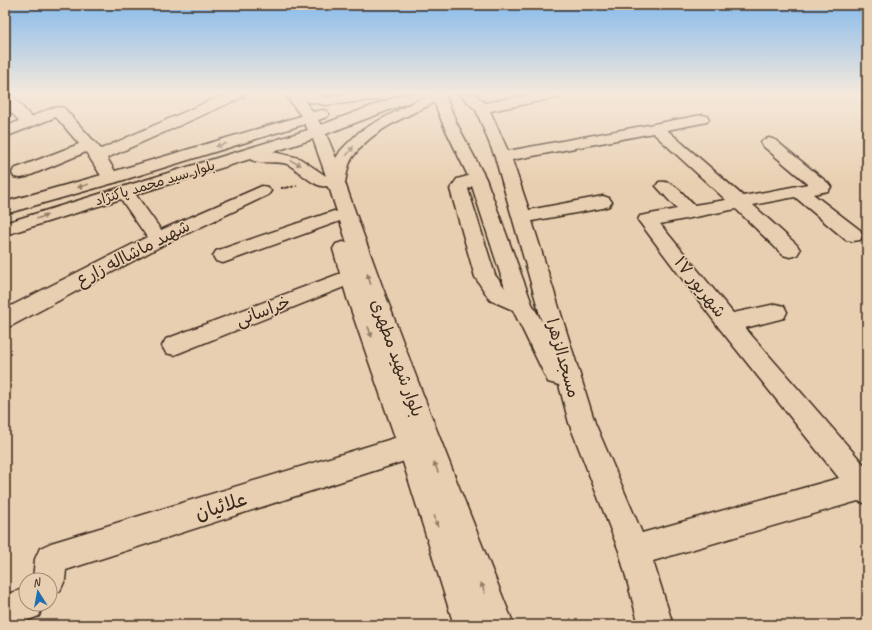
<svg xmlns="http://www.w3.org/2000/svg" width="872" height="630" font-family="Caveat,'Playpen Sans Arabic',sans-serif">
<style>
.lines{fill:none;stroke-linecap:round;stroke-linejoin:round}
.minor-casing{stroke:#3b2a1e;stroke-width:3}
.major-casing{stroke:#3b2a1e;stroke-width:3}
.path-far1{stroke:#3b2a1e;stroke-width:1.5;stroke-dasharray:2 2;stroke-linecap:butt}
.path{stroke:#3b2a1e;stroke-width:2;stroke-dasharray:2.5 2.5;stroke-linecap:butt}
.minor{fill:#e9cfb1;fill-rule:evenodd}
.major{fill:#e9cfb1;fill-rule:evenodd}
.oneway{fill:#927c68}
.labels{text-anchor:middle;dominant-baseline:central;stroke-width:3;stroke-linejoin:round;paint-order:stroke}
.far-street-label{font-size:14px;fill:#3b2a1e;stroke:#e9cfb1}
.street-label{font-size:17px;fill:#3b2a1e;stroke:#e9cfb1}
.near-street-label{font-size:20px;fill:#3b2a1e;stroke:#e9cfb1}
</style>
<rect width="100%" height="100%" fill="#e9cfb1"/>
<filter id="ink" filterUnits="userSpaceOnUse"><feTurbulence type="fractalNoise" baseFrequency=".025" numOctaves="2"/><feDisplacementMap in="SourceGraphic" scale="8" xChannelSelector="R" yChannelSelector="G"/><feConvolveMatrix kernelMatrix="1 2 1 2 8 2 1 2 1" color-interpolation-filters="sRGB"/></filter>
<g filter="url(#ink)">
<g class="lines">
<defs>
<path id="minor" d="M5,94H11L31,117C41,113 53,105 64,108L101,149L225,94H245L243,97L107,158L119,178L117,182L111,183L105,182L86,152L26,177L20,178L14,177L12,173L14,169L79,144L56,117L5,137V127L19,121L5,105Z
M434,94H444L446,97L457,124L486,179L532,304L542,322L495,157L476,110L459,94H475L485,103L531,94H562L560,97L490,111L508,151L702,115L707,116L709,119L707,122L667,130L743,196L808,184L763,146L761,143L763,140L769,138L775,140L828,183L831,187L828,191L813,194L860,230L863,235L860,240L853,241L846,240L795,197L753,205L797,245L800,250L797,255L790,257L783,255L736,209L660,224L733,313L776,304L784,306L787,312L784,318L745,328L867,468V504L858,501L653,561L673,625H639L619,551L569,423L559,385L548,382L513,310L490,300L475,277L450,189L457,179L468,176L443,124L432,97ZM653,133L726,200L694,205C684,196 674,179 659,182L656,186L677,209L640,216L638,220L720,329L839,478L642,533L595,423L532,221L603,208L609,206L612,202L609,198L603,196L529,210L512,160ZM472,186L505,288L495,275L468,189Z
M262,186L268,187L271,191L268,195L165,244L13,325L5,328V309L147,237L116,192L119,188L125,187L131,188L161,230Z
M334,211L340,213L343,217L340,221L223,263L216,261L213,256L216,251Z
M352,269L359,271L362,276L359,281L174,355L166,353L162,346L166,339Z
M411,433L421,437L424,446L421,455L411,459L66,570L65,580L60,591L50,596V580H33L35,559L40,548L51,543Z
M26,588V604H43L39,616L15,625H5V595Z"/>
<path id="major" d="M285,94H313L326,97L349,94H381L382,96L380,99L375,100L326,105L305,101L313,112L322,110L327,111L329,114L327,117L318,120L321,125L404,94H425L423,97L326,134L336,158L341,150L359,132L376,122L429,94H448L446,97C417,112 375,127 355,154C348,162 347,173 345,183C397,332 455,478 514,625H454L398,446L347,298L333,249L336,244L343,242L347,243L330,190L327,186C315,189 299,170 287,164C276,160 258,165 250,159L5,235V223L308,130L305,124L117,182L5,214V202L105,174L301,116ZM313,139L326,176L299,158L273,152Z"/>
</defs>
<use href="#minor" class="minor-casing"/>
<use href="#major" class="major-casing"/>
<path class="path-far1" d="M284,188L297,186"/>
<path class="path" d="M281,188L292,187"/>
<use href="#minor" class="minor"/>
<use href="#major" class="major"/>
</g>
<defs><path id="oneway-solid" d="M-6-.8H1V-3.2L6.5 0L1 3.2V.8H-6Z"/></defs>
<g class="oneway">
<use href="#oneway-solid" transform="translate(221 145) rotate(163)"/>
<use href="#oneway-solid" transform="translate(350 151) rotate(-53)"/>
<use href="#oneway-solid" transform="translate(296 163) rotate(24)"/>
<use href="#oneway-solid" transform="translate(83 186) rotate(164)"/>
<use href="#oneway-solid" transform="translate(42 217) rotate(-17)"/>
<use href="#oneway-solid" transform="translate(369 279) rotate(-108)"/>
<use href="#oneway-solid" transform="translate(370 332) rotate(70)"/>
<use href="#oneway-solid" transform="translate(436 467) rotate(-111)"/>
<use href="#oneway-solid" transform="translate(436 521) rotate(72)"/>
<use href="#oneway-solid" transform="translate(483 588) rotate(-111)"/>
</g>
</g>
<linearGradient id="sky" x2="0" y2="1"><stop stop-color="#88bbec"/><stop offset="0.51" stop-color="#f5e9dc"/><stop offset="1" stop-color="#f5e9dc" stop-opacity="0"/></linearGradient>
<rect width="872" height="183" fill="url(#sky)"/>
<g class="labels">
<g class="far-street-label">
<text transform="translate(155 183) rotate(-17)">بلوار سید محمد پاکنژاد</text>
</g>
<g class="street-label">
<text transform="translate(133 253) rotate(-27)">شهید ماشااله زارع</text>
<text transform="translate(700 287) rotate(52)">۱۷ شهریور</text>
<text transform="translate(263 311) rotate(-21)">خراسانی</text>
<text transform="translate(397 358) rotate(70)">بلوار شهید مطهری</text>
<text transform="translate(563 358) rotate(74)">مسجدالزهرا</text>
</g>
<g class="near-street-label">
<text transform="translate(221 506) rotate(-17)">علائیان</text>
</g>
</g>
<rect width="872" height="630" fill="none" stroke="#e9cfb1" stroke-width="20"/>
<rect x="10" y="10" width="852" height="610" fill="none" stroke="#3b2a1e" stroke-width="1.5" filter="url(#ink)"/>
<g transform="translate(38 592) rotate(349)"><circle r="19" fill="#e9cfb1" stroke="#a38d76"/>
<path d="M0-3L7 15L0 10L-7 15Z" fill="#1f6fb2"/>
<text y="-6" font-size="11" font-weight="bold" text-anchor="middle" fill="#3b2a1e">N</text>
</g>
</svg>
